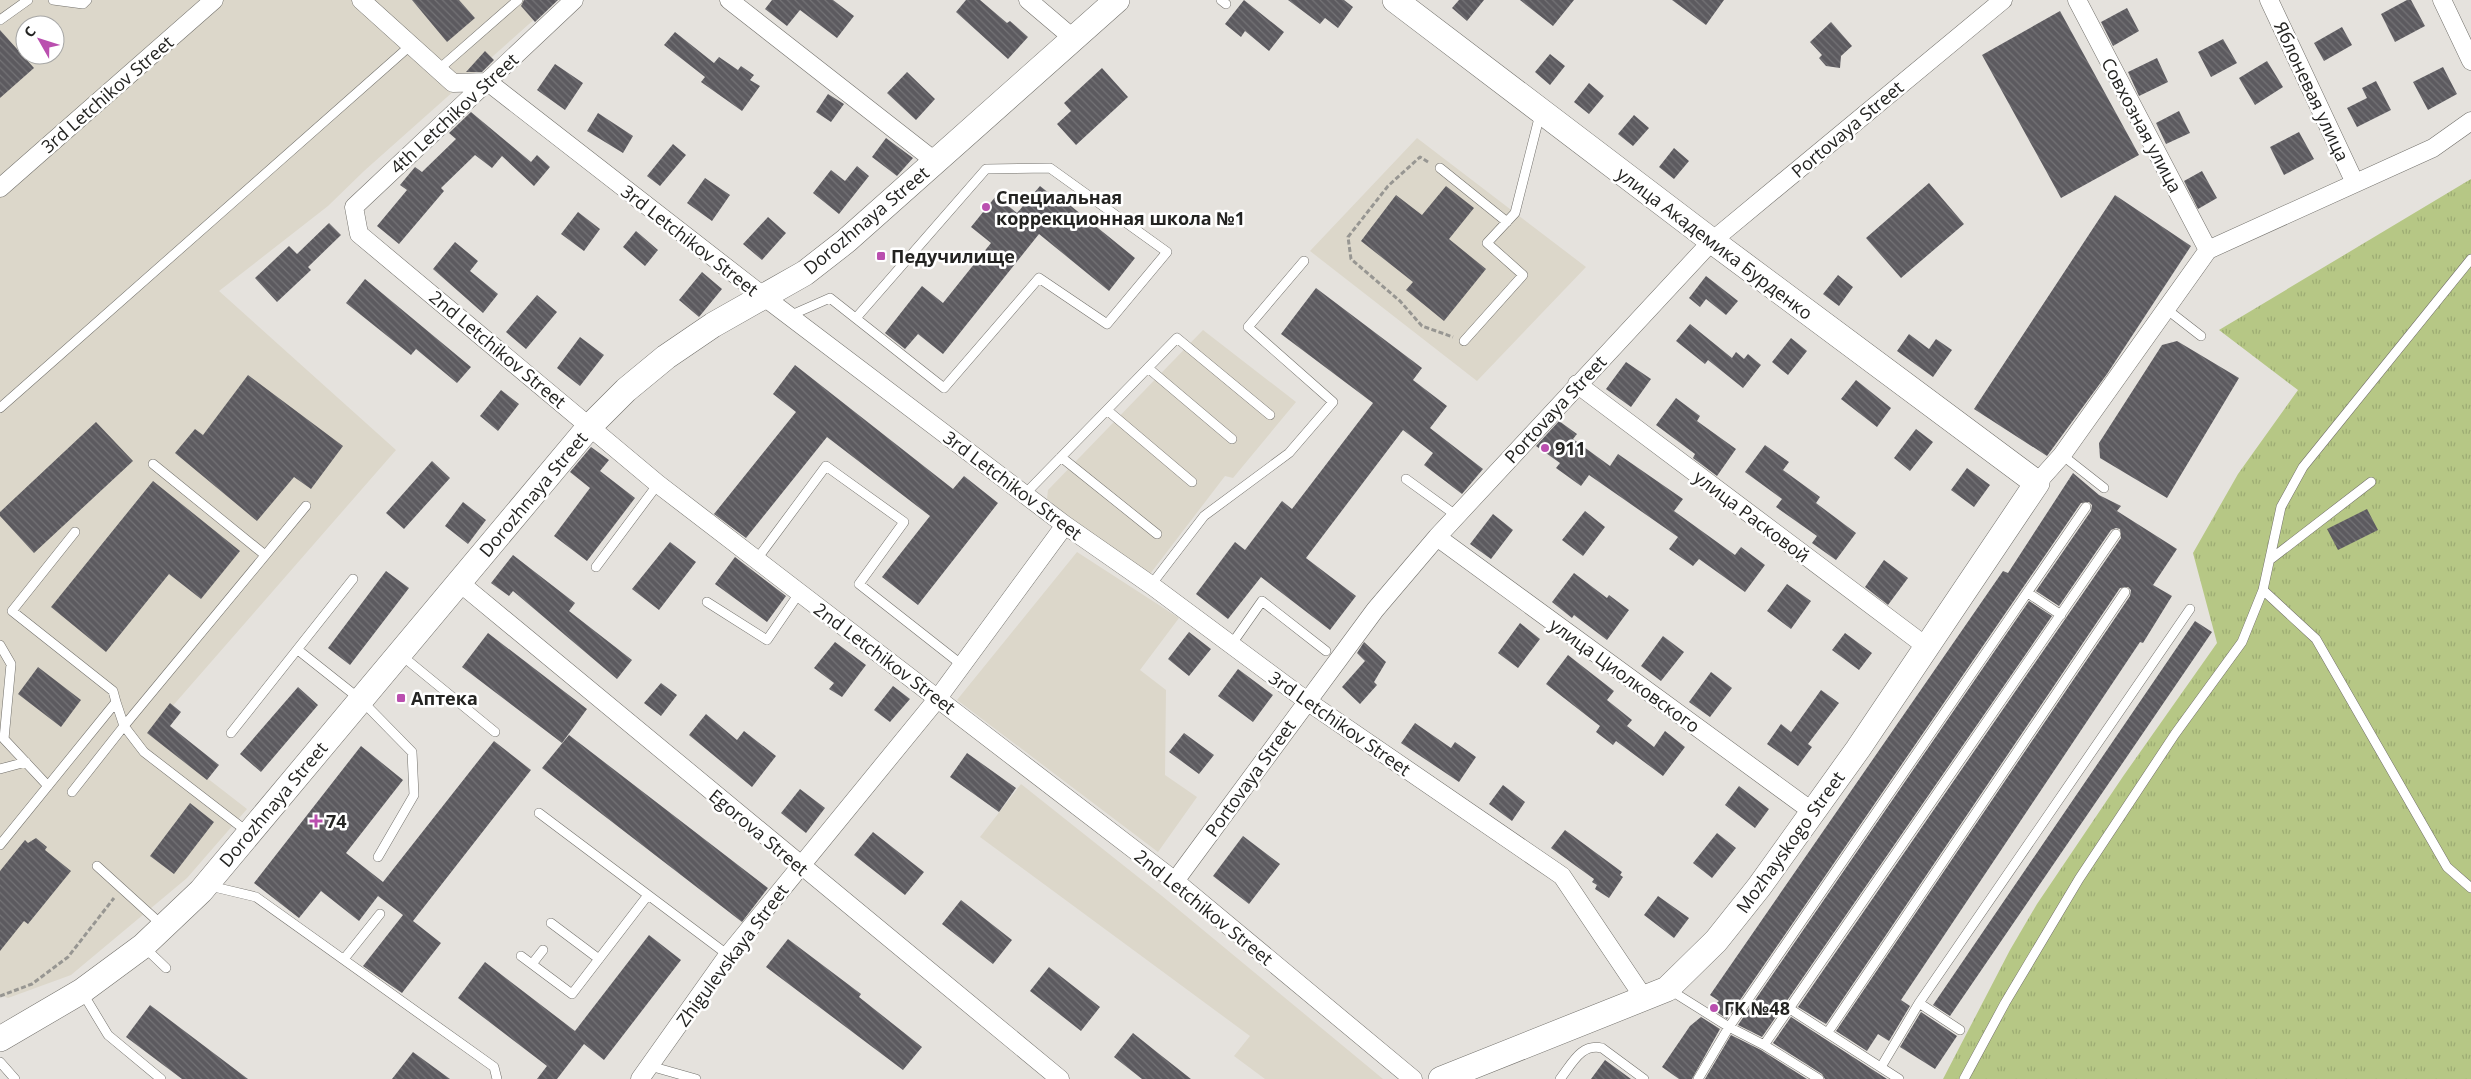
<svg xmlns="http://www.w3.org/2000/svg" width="2471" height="1079" font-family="'Open Sans',sans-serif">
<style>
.built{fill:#dcd7ca;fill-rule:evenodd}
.grass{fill:url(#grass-tufts)}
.building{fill:url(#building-back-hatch)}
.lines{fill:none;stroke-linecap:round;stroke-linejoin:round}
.lane-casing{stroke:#72706b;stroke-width:10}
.street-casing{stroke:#72706b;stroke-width:19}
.secondary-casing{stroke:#72706b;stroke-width:26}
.path{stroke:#979692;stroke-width:3;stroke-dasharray:5 2.5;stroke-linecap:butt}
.lane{stroke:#fff;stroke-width:9}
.street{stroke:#fff;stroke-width:18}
.secondary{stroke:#fff;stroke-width:25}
.poi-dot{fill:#ba4faf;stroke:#fff;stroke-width:2}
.labels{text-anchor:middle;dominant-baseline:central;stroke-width:5;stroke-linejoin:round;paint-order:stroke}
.street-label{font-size:18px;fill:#232321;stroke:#fff}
.poi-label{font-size:18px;font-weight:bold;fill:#232321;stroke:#fff;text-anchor:start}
</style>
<defs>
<pattern id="grass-tufts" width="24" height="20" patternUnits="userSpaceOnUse" patternTransform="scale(1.25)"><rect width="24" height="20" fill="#b6c785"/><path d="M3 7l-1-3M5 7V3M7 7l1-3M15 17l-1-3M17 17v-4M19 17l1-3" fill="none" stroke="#9cab73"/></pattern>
<pattern id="building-back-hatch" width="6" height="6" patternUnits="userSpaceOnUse" patternTransform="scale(1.25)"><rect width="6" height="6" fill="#5c5a5f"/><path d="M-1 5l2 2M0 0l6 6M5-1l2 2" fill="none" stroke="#747376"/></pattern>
</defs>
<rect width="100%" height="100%" fill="#e5e2dd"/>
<path class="built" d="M0,0H556L364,171L328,206L219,291L396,450L149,733L247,809L187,878L71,975L8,998L0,995ZM25,25H55V55H25Z
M1417,138L1586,267L1477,381L1310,251Z
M1203,330L1296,402L1233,478L1225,476L1150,574L1119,556L1047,499L1048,490Z
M1077,552L1179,618L1140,670L1166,690L1165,775L1197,797L1158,852L957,700Z
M1021,784L1162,896L1383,1079H1265L1234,1056L1250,1036L980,837Z"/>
<path class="grass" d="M2471,179V1079H1943L2010,950L2037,904L2124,775L2217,643L2193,553L2238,474L2298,390L2219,330Z"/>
<path class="building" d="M412,0H459L475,18L447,42Z
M524,0H558L535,22L521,6Z
M772,0H833L854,16L837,38L800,10L787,26L765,9Z
M966,0H980L1007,23L1010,21L1028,37L1008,59L956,12Z
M1244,0L1284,32L1269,51L1245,31L1241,37L1225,24Z
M1288,0H1344L1353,7L1338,28L1325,18L1320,24Z
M1459,0H1484L1467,21L1452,8Z
M1520,0H1574L1553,26Z
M1672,0H1724L1706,25Z
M2407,0H2411L2425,26L2395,42L2381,14Z
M2127,8L2139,31L2113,46L2101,22Z
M2060,11L2139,155L2061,198L1982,55Z
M1831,22L1852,46L1841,56L1840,68L1826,66L1819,58L1822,55L1810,42Z
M2342,27L2352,45L2324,61L2314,43Z
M0,30L34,68L0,98Z
M675,32L714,63L719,57L738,70L741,66L754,75L750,80L760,86L742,111L701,82L705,77L664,45Z
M2223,39L2237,63L2211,77L2198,52Z
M485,51L494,60L482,72H466Z
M1550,54L1565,66L1550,85L1535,72Z
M2157,58L2168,82L2139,96L2128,72Z
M2267,61L2283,87L2255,105L2239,78Z
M555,64L583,83L565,110L537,90Z
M2443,67L2457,94L2428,110L2413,82Z
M1102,68L1128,97L1076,145L1057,124L1071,111L1064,103Z
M907,72L935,99L916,120L887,93Z
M2376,81L2391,110L2357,127L2347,108L2367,98L2362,88Z
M1589,83L1604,96L1589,114L1574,102Z
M828,94L844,104L831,122L816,112Z
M2179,111L2190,133L2166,144L2156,123Z
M471,112L531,162L537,155L550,167L534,186L502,156L492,168L475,155L441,188L444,191L399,244L377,226L407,190L400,185L415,167L422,172L456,139L449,133Z
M598,113L633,136L623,153L587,131Z
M1634,115L1649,128L1633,146L1618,134Z
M2299,132L2314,159L2284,175L2270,147Z
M886,138L913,158L897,176L872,157Z
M673,144L686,155L660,186L647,176Z
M1674,148L1689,161L1674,179L1659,167Z
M857,166L869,176L839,214L813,193L831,170L845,181Z
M2202,171L2217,198L2198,209L2184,181Z
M705,178L730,195L712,221L687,203Z
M1929,183L1964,224L1901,278L1866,238Z
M1040,186L1064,205L1066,202L1135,258L1109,291L1039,234L943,354L918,334L905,349L885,333L922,286L943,303L991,243L971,227L996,196L1017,213Z
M1446,186L1474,208L1449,239L1486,269L1444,321L1406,290L1413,282L1361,241L1396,195L1422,215Z
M2115,195L2191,246L2107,374L2047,456L1974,409Z
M578,212L600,229L584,251L561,234Z
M768,217L786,233L762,260L743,244Z
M329,223L341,235L308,267L311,270L277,302L255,278L289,246L297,254Z
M636,231L658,250L645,266L623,247Z
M455,242L478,261L470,271L498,294L483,313L433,269Z
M702,272L722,289L699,317L679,300Z
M1838,275L1853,287L1839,306L1823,294Z
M1706,276L1738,301L1726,315L1706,299L1700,307L1689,298Z
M365,279L471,367L457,383L416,349L411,355L346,303Z
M1316,288L1422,368L1413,380L1447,406L1430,428L1483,469L1462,494L1424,465L1433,453L1403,430L1306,558L1356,596L1330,630L1261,577L1228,619L1196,594L1235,542L1245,550L1282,501L1292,509L1373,403L1281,334Z
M537,295L557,312L526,349L506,332Z
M1690,324L1732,358L1736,352L1744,359L1748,354L1761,365L1743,388L1708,360L1705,364L1676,341Z
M1909,334L1929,349L1936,339L1952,350L1933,377L1897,351Z
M580,337L604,355L580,386L557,368Z
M1791,338L1807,351L1788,375L1772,362Z
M2177,341L2239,378L2167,498L2100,458L2099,443L2162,345Z
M1626,362L1651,379L1631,407L1606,389Z
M795,365L953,489L964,476L998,503L918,605L882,577L930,516L827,437L746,538L714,514L796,412L773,394Z
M248,375L343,446L311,489L294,477L257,521L175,453L195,429L203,435Z
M1856,380L1891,408L1877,427L1841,399Z
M501,390L519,404L498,431L480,416Z
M1676,398L1700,416L1697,421L1736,449L1717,476L1693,458L1695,454L1656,425Z
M1559,421L1577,434L1573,439L1610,466L1618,454L1683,499L1674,511L1735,555L1741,547L1765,565L1745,592L1699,559L1693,566L1669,549L1678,537L1589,475L1581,486L1556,468L1560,463L1536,446Z
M96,422L133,461L34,553L0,516V512Z
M1916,429L1933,442L1910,471L1894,458Z
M1765,445L1789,462L1783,470L1820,497L1816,503L1856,533L1836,560L1812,543L1817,536L1776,507L1782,499L1745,472Z
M591,447L609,460L600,471L635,498L587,561L554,536L590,488L570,472Z
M432,461L450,478L404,529L386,513Z
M1967,468L1990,485L1974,507L1951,490Z
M2073,473L2099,495L2121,506L2117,511L2177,549L2153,585L2172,596L2143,643L2140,642L1901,1000L1910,1006L1889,1041L1878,1034L1867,1051L1836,1031L2130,596L2131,590L2128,587L2120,588L1826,1024L1798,1007L2121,538L2120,529L2116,528L2111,530L2059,606L2036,591L2091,511L2092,505L2089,502L2081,503L1727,1019L1711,1008L1719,1001L1710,995L2003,571L2008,573Z
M153,481L240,551L201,599L169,574L106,652L51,607Z
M463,502L486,520L468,544L445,526Z
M2367,509L2378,530L2338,550L2327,529Z
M1585,511L1605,527L1583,556L1562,540Z
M1493,514L1513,530L1491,559L1470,544Z
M670,542L696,562L659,610L632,589Z
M513,555L575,603L569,611L632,660L617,679L513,591L509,596L491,583Z
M735,557L786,596L767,622L715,584Z
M1884,560L1908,578L1888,605L1865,587Z
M386,571L409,588L350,665L328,648Z
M1574,573L1607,598L1609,595L1629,610L1607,640L1574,615L1572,618L1552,602Z
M1787,584L1811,601L1791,629L1767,611Z
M2029,601L2052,616L1762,1037L1738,1025Z
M2195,621L2212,632L1950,1016L1933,1005Z
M1520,623L1540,639L1518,668L1498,653Z
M1189,632L1211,649L1189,676L1168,659Z
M488,633L587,709L562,743L462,667Z
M1845,633L1872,653L1859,670L1832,650Z
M1663,636L1684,652L1661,681L1641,666Z
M835,642L866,665L842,697L829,689L834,683L814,668Z
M1364,642L1386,662L1374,682L1377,685L1360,704L1342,687L1365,661L1357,653Z
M1568,655L1614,691L1607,700L1632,720L1627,726L1654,747L1665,731L1685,747L1663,776L1616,741L1613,745L1596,732L1600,726L1546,684Z
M38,667L81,700L61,727L18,694Z
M1238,669L1273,695L1253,722L1218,696Z
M1711,672L1732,688L1710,717L1689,702Z
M661,683L677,695L661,716L644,703Z
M893,686L910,699L890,722L874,710Z
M298,687L318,705L261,772L240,754Z
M1821,690L1839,703L1808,744L1812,747L1798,766L1767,744L1781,724L1791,732Z
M170,703L181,712L170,726L219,765L207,780L147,733Z
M706,714L737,740L744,731L776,756L752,787L689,735Z
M1415,723L1451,748L1455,742L1476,757L1459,782L1401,743Z
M1184,733L1214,755L1199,774L1169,752Z
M569,735L768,888L742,922L542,768Z
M494,741L531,770L413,921L441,943L402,993L363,966L403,915L378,896L359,921L321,891L299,918L254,883L361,746L403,780L346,853L383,882Z
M967,753L1016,788L999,812L950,777Z
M1503,785L1525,802L1512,821L1489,804Z
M1739,786L1769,809L1755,828L1725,805Z
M800,789L825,808L806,833L781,813Z
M190,803L214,822L174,874L150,856Z
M1565,830L1622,872L1620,875L1623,877L1609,898L1595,889L1597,885L1592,882L1594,879L1551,848Z
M873,832L924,872L905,895L854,855Z
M1717,833L1736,848L1712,878L1693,863Z
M1243,836L1280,864L1249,904L1213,876Z
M36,838L47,847L45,850L71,871L28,924L24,921L0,951V871L25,840L28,843Z
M1658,896L1689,918L1674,938L1644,915Z
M961,900L1012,940L993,964L942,924Z
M649,935L681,960L604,1060L584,1044L557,1079H537L547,1066L458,998L485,962L575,1031Z
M788,939L861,994L859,997L922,1047L903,1070L766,967Z
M1049,967L1100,1007L1081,1031L1030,991Z
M150,1005L248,1079H182L126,1037Z
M1921,1012L1957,1036L1935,1069L1900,1047Z
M1701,1017L1720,1029L1692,1079H1679L1662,1067L1690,1026Z
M1791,1017L1887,1079H1825L1822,1074L1773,1043Z
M1133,1033L1158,1053L1191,1079H1142L1114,1057Z
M1731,1035L1761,1050L1807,1079H1705Z
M413,1052L450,1079H392Z
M1605,1060L1631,1079H1591Z"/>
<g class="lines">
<defs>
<path id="lane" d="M53,0L83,4L87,0
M1221,0L1226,4
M0,20L28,0
M438,70L518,0
M1440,168L1507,222
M2165,308L2201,336
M789,316L830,298L944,388L1039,278L1107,324L1167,252L1050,168L986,169L856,318
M1464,341L1523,275L1487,243L1515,213L1540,114
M1148,368L1232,439
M0,408L411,45
M1107,410L1192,482
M2062,455L2104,488
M1061,457L1157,534
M153,464L265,555
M1406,479L1457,516
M1025,494L1177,338L1270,415
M75,532L12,611L113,691L116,702
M757,559L826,466L904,522L859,584L962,665
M2271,559L2371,482
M596,567L658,484
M1151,585L1204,516L1289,453L1333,402L1248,327L1304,261
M2263,590L2316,639L2447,867L2471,888
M2028,593L2061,615
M707,602L767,640L800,592
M0,645L11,664L4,739L48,786
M1231,645L1262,601L1326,651
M298,650L361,700L412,752L414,795L378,857
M401,655L495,732
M231,733L353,579
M0,769L26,762
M539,813L728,955
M249,833L144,752L124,726L306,506
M0,845L116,702L124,726L72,792
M97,866L162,925
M210,886L256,897L494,1067L497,1079
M551,923L599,959
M143,946L166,968
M521,956L572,994L648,895
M344,959L380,914
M532,964L543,950
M1670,990L1729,1027L1764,1045L2116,534
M82,992L108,1035L161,1079
M1919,1003L1960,1030
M1790,1009L1899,1079
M1828,1032L2125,592
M1764,1045L1819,1079
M0,1062L15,1079
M650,1066L696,1079
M1881,1067L1919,1003L2190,609
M1560,1079C1572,1064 1581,1043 1602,1048L1644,1079
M1698,1079L1729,1027L2086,507
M1964,1079L2005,1003L2079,879L2175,734L2242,642L2263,590L2281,507L2303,467L2471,259"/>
<path id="street" d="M361,0L453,83L488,82L763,296L1065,525L1151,585L1307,701L1562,876L1644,998
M574,0L354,207L359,234L658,484L1175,881L1413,1079
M729,0L936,162
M1028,0L1074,39
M2077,0L2208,250
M2269,0L2355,183
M2442,0L2471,61
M0,188L214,0
M1577,384L1927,647
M2037,483L2062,455L2208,250L2433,148L2471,121
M1437,537L1813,812
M460,583L1060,1079
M1175,881L1375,610L1437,537L1712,241L2003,0
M640,1079L728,955L938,698L1065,525"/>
<path id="secondary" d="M1395,0L1712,241L2037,483L1858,749L1759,887L1716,941L1667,989L1441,1079
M0,1039L82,991L143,946L201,891L589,427L626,390L666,357L713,325L805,273L846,241L1117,0"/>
</defs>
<use href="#lane" class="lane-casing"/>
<use href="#street" class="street-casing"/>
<use href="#secondary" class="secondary-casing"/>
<path class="path" d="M1428,162L1420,157L1388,186L1348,237L1351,259L1400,301L1422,326L1453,337
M0,996L32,984L68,957L114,898"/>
<use href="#lane" class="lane"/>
<use href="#street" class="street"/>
<use href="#secondary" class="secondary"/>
</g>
<g class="poi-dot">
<circle cx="986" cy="207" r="5"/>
<rect x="876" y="251" width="10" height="10" rx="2.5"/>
<circle cx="1545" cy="448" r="5"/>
<rect x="396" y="693" width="10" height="10" rx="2.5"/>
<path d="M313.5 813.5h5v5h5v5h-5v5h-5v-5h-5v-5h5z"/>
<circle cx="1714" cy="1008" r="5"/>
</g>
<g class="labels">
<g class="street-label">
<text transform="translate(2312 91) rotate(65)">Яблоневая улица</text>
<text transform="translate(107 94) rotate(-41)">3rd Letchikov Street</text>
<text transform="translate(454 113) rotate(-43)">4th Letchikov Street</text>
<text transform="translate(2142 125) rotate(62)">Совхозная улица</text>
<text transform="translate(1847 129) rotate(-40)">Portovaya Street</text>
<text transform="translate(866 220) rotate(-40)">Dorozhnaya Street</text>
<text transform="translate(690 240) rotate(38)">3rd Letchikov Street</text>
<text transform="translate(1715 243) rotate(37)">улица Академика Бурденко</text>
<text transform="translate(498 349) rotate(40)">2nd Letchikov Street</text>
<text transform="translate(1555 409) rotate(-47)">Portovaya Street</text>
<text transform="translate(1013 485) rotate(37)">3rd Letchikov Street</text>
<text transform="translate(533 494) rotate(-50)">Dorozhnaya Street</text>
<text transform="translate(1752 516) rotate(37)">улица Расковой</text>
<text transform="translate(885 658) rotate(37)">2nd Letchikov Street</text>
<text transform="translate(1625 675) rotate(36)">улица Циолковского</text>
<text transform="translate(1340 723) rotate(35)">3rd Letchikov Street</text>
<text transform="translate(1250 778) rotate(-54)">Portovaya Street</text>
<text transform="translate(273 804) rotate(-50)">Dorozhnaya Street</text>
<text transform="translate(759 832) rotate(40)">Egorova Street</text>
<text transform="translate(1790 842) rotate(-54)">Mozhayskogo Street</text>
<text transform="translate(1204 907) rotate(39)">2nd Letchikov Street</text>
<text transform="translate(732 955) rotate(-53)">Zhigulevskaya Street</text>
</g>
<g class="poi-label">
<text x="996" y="197">Специальная<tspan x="996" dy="21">коррекционная школа №1</tspan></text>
<text x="891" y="256">Педучилище</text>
<text x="1555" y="448">911</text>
<text x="411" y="698">Аптека</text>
<text x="326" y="821">74</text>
<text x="1724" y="1008">ГК №48</text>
</g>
</g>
<g transform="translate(40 40) rotate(309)"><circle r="24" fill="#ffffff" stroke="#a7a7a6"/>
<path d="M0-4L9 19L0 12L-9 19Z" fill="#ba4faf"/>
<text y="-8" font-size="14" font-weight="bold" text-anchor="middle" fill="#232321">С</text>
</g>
</svg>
